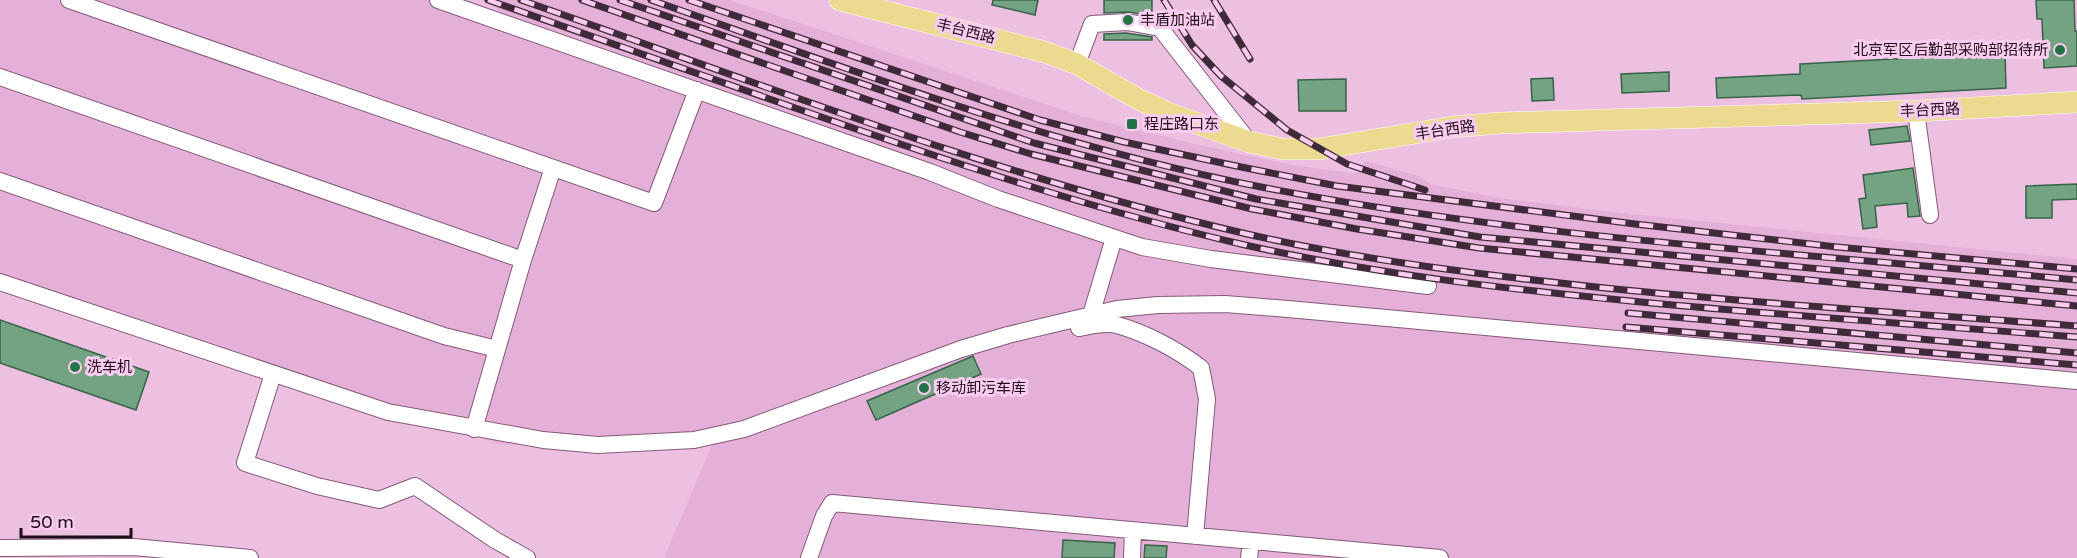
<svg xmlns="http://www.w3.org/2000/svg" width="2077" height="558" font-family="'Varela Round','Noto Sans SC',sans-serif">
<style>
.built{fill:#e4b0d7}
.building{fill:#74a384;stroke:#366347;stroke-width:1.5}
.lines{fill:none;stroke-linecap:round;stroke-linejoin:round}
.minor-casing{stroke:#835a7a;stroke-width:18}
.major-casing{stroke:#fff;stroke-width:22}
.minor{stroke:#fff;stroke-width:16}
.major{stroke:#ecda91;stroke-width:21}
.rail-casing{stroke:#3f2a39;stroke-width:7}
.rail{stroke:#faccef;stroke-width:4.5;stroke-dasharray:14;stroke-linecap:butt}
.poi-dot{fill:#207446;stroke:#faccef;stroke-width:2}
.labels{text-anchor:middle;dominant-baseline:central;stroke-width:6;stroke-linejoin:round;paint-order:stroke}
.poi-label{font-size:15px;fill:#1d0d19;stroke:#faccef;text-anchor:start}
.street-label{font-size:15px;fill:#1d0d19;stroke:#faccef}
</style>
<rect width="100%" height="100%" fill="#edbfe1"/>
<path class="built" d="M0,0H468L498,11L497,0H730L1081,116L1199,145L1287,164L1356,174L1366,161L1418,176L1430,184L1499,198L1630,214L2077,259V558H664L712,445L620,450L499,444L0,275Z"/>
<path class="building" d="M993,0H1038L1035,15L992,5Z
M1104,0H1152V16L1129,12L1104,13Z
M2036,0H2074L2075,31H2077V66L2044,68L2042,19H2037Z
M1126,33L1152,37V40H1104V34Z
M2005,53L2006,88L1802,99L1801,95L1717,98L1716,78L1800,74V64Z
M1669,72V91L1622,93L1621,74Z
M1553,78L1554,100L1532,101L1531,79Z
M1346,79V111H1299L1298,80Z
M1907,126L1910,141L1871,145L1869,130Z
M1913,168L1920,216L1908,217L1907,203L1875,206L1877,227L1863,229L1859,199L1866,198L1863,175Z
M2077,184V199L2052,200V218H2026V186Z
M0,320L149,372L136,410L0,363Z
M973,356L981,374L876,420L867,401Z
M1063,540L1115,543L1114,558H1062Z
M1145,545L1167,546L1166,558H1144Z"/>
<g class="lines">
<defs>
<path id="minor" d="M69,0L654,203L697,90
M438,0L930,172L998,199L1142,247L1211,259L1428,286
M1077,64L1092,24L1127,22L1160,28L1249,142
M0,77L523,260
M1916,111L1930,215
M0,181L444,336L497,349
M0,282L388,412L543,440L598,445L694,440L744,429L961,349L1008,335L1117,309L1158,305L1225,304L1288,309L2077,381
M1091,315L1114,238
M1079,328C1091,326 1105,322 1117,325C1146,333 1178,350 1201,368L1207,399L1195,536
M273,374L245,463L317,486L379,500L415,486L495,540L527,558
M474,429L523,260L553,168
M0,548L134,547L250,558
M809,558L824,516L832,503L1440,558
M1132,558L1133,531
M1249,558L1251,541"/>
<path id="major" d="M840,0L1045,52L1077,64L1138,99L1168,113L1249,142L1283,149H1319L1452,127L1500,123L1916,111L2077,102"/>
</defs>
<use href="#minor" class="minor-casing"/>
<use href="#major" class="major-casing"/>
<use href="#minor" class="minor"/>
<use href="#major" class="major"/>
<defs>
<path id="rail" d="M488,0C591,36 694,72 798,109C945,160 1093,210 1245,245C1379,275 1515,290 1651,303C1793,316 1935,326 2077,337
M521,0C761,84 999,177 1247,234C1365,261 1485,275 1605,288C1762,304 1919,314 2077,326
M582,0L960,132L1031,154L1252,209L1357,229L1479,248L2077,306
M620,0L1034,143L1256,199L1480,237L2077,293
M651,0C852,70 1051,146 1261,187C1530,239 1805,253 2077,280
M689,0L1040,120L1124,142L1241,167L1337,186L1635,224L1837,247L2077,269
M1164,0L1192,45L1221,76L1287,130L1347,164L1425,190
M1214,0L1250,59
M1628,313L2077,353
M1626,327L2077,365"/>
</defs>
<use href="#rail" class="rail-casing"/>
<use href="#rail" class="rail"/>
</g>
<g class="poi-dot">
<circle cx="1128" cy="20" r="6"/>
<circle cx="2060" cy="50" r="6"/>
<rect x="1126" y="118" width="12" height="12" rx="3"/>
<circle cx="75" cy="367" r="6"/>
<circle cx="924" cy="388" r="6"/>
</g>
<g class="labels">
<g class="poi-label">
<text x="1140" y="20">丰盾加油站</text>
<text x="2048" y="50" text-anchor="end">北京军区后勤部采购部招待所</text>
<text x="1144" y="124">程庄路口东</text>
<text x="87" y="367">洗车机</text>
<text x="936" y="388">移动卸污车库</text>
</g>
<g class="street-label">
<text transform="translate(966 31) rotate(14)">丰台西路</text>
<text transform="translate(1930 110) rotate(-3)">丰台西路</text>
<text transform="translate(1445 130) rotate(-8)">丰台西路</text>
</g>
</g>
<path d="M21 528v9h110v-9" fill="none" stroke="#1d0d19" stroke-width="3"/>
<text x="30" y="528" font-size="18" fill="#1d0d19" stroke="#faccef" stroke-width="4.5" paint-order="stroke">50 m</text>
</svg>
